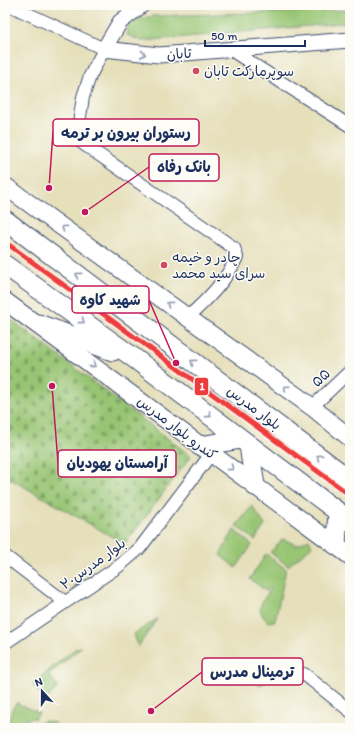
<svg xmlns="http://www.w3.org/2000/svg" width="355" height="733" font-family="Itim,'Playpen Sans Arabic',sans-serif">
<style>
.grass{fill:#98c573;stroke:#5a7a68}
.cemetery{fill:url(#cemetery-stones);stroke:#5a7a68}
.lines{fill:none;stroke-linecap:round;stroke-linejoin:round}
.minor-casing{stroke:#39496c;stroke-width:14}
.tertiary-casing{stroke:#39496c;stroke-width:17}
.secondary-casing{stroke:#39496c;stroke-width:19}
.primary-casing{stroke:#39496c;stroke-width:21}
.minor{stroke:#fff;stroke-width:12}
.tertiary{stroke:#fff;stroke-width:15}
.secondary{stroke:#fff;stroke-width:17}
.primary{stroke:#fff;stroke-width:19}
.metro-1-casing{stroke:#fdfcf7;stroke-width:8}
.metro-1{stroke:#ee3c3c;stroke-width:5}
.oneway{stroke:#8d97ae}
.poi-dot{fill:#d1495b;stroke:#fdfcf7;stroke-width:1.5}
.labels{text-anchor:middle;dominant-baseline:central;stroke-width:3;stroke-linejoin:round;paint-order:stroke}
.street-label{font-size:14px;fill:#1b2f5e;stroke:#fdfcf7}
.poi-label{font-size:14px;fill:#1b2f5e;stroke:#fdfcf7;text-anchor:start}
.leader{fill:none;stroke:#c2185b;stroke-width:1.5}
.callout-dot{fill:#c2185b;stroke:#fdfcf7;stroke-width:1.5}
.callout{fill:#fdfcf7;stroke:#c2185b;stroke-width:1.5}
.callout-label{font-size:15px;text-anchor:middle;font-weight:bold;fill:#1b2f5e}
.line-badge{stroke:#fdfcf7;stroke-width:1.5}
.badge-label{font-size:11px;text-anchor:middle;font-weight:bold;fill:#fff}
</style>
<defs>
<pattern id="cemetery-stones" width="16" height="16" patternUnits="userSpaceOnUse"><rect width="16" height="16" fill="#98c573"/><path d="M2 7V4a2 2 0 0 1 4 0v3zM10 15v-3a2 2 0 0 1 4 0v3z" fill="#7ba062"/></pattern>
</defs>
<rect width="100%" height="100%" fill="#fdfcf7"/>
<filter id="ink" filterUnits="userSpaceOnUse"><feTurbulence type="fractalNoise" baseFrequency=".025" numOctaves="2"/><feDisplacementMap in="SourceGraphic" scale="8" xChannelSelector="R" yChannelSelector="G"/><feConvolveMatrix kernelMatrix="1 2 1 2 8 2 1 2 1" color-interpolation-filters="sRGB"/></filter>
<filter id="wash" filterUnits="userSpaceOnUse"><feTurbulence type="fractalNoise" baseFrequency=".012" numOctaves="4" result="noise"/><feDisplacementMap in="SourceGraphic" scale="16" xChannelSelector="R" yChannelSelector="G"/><feGaussianBlur stdDeviation="0.9" result="paint"/><feColorMatrix in="noise" values="0 0 0 0 0 0 0 0 0 0 0 0 0 0 0 0 0 1.4 0 .05"/><feComposite in="paint" operator="in"/></filter>
<g filter="url(#wash)">
<rect width="100%" height="100%" fill="#e5dfba"/>
<path class="grass" d="M348,10L350,13V20L343,23L142,41L127,35V27L136,19L154,16Z
M252,506L265,525L255,540L236,526Z
M234,530L252,545L236,568L220,555Z
M283,539L297,545L309,539L312,546L288,566L270,552Z
M266,554L286,569L275,621L268,622C253,608 263,602 271,588H269L266,591L250,579Z
M157,619L138,647L134,634Z
M81,647L49,675L58,686L47,699L37,691L32,684L76,648Z
M279,658L276,677L258,686Z
M17,703L39,713L35,718C22,718 19,727 9,728L8,726C9,718 11,711 15,704Z
M45,721L56,723L53,728H23Z"/>
<path class="cemetery" d="M5,315L191,456L125,544L5,476Z"/>
</g>
<g filter="url(#ink)">
<g class="lines">
<defs>
<path id="minor" d="M9,5L104,49L90,76L83,97L77,136L82,143L234,248L237,257C226,281 207,300 188,317
M231,50L350,126
M312,407L350,371
M5,556L65,602
M5,643L119,566L140,548L211,454
M304,674L350,711"/>
<path id="tertiary" d="M142,5L120,22L104,49L159,55L350,40"/>
<path id="secondary" d="M5,186L312,407L350,438
M5,301L350,556"/>
<path id="primary" d="M5,220L350,480
M5,265L134,358L350,521
M38,324L113,351
M249,445L255,486
M200,446L241,439
M336,545L338,512"/>
</defs>
<use href="#minor" class="minor-casing"/>
<use href="#tertiary" class="tertiary-casing"/>
<use href="#secondary" class="secondary-casing"/>
<use href="#primary" class="primary-casing"/>
<use href="#minor" class="minor"/>
<use href="#tertiary" class="tertiary"/>
<use href="#secondary" class="secondary"/>
<use href="#primary" class="primary"/>
<defs>
<path id="metro-1" d="M5,242L350,495"/>
</defs>
<use href="#metro-1" class="metro-1-casing"/>
<use href="#metro-1" class="metro-1"/>
</g>
<defs><path id="oneway-chevron" d="M-2-3.5L2.5 0L-2 3.5" fill="none" stroke-width="1.6" stroke-linecap="round" stroke-linejoin="round"/></defs>
<g class="oneway">
<use href="#oneway-chevron" transform="translate(143 54) rotate(6)"/>
<use href="#oneway-chevron" transform="translate(64 228) rotate(-144)"/>
<use href="#oneway-chevron" transform="translate(78 275) rotate(-143)"/>
<use href="#oneway-chevron" transform="translate(169 304) rotate(-144)"/>
<use href="#oneway-chevron" transform="translate(82 321) rotate(36)"/>
<use href="#oneway-chevron" transform="translate(193 362) rotate(-143)"/>
<use href="#oneway-chevron" transform="translate(93 365) rotate(37)"/>
<use href="#oneway-chevron" transform="translate(286 388) rotate(-144)"/>
<use href="#oneway-chevron" transform="translate(209 415) rotate(37)"/>
<use href="#oneway-chevron" transform="translate(319 457) rotate(-143)"/>
<use href="#oneway-chevron" transform="translate(231 468) rotate(36)"/>
</g>
</g>
<g class="poi-dot">
<circle cx="196" cy="71" r="4"/>
<circle cx="164" cy="265" r="4"/>
</g>
<g class="labels">
<g class="street-label">
<text transform="translate(179 54) rotate(-4)">تابان</text>
<text transform="translate(321 378) rotate(-43)">۵۵</text>
<text transform="translate(254 408) rotate(37)">بلوار مدرس</text>
<text transform="translate(177 428) rotate(37)">کندرو بلوار مدرس</text>
<text transform="translate(93 564) rotate(-36)">بلوار مدرس۲۰</text>
</g>
<g class="poi-label">
<text x="204" y="71">سوپرمارکت تابان</text>
<text x="172" y="257">چادر و خیمه<tspan x="172" dy="16">سرای سید محمد</tspan></text>
</g>
</g>
<path class="leader" d="M49 188L53 132M85 212L149 167M176 363L149 300M52 386L58 463M151 711L202 672"/>
<g class="callout-dot">
<circle cx="49" cy="188" r="4"/>
<circle cx="85" cy="212" r="4"/>
<circle cx="176" cy="363" r="4"/>
<circle cx="52" cy="386" r="4"/>
<circle cx="151" cy="711" r="4"/>
</g>
<g class="callout">
<rect x="53" y="119" width="146" height="27" rx="4"/>
<rect x="149" y="154" width="70" height="27" rx="4"/>
<rect x="72" y="286" width="77" height="27" rx="4"/>
<rect x="58" y="450" width="118" height="27" rx="4"/>
<rect x="202" y="658" width="101" height="27" rx="4"/>
</g>
<g class="callout-label">
<text x="126" y="138">رستوران بیرون بر ترمه</text>
<text x="184" y="172">بانک رفاه</text>
<text x="110" y="305">شهید کاوه</text>
<text x="117" y="468">آرامستان یهودیان</text>
<text x="252" y="677">ترمینال مدرس</text>
</g>
<rect class="line-badge" x="194" y="377" width="15" height="19" rx="4" fill="#ee3c3c"/>
<g class="badge-label">
<text x="202" y="390">1</text>
</g>
<rect width="355" height="733" fill="none" stroke="#fdfcf7" stroke-width="20"/>
<g transform="translate(42 691) rotate(339)" stroke="#fdfcf7" stroke-width="3" paint-order="stroke">
<path d="M0-3L7 15L0 10L-7 15Z" fill="#1b2f5e"/>
<text y="-6" font-size="11" font-weight="bold" text-anchor="middle" fill="#1b2f5e">N</text>
</g>
<path d="M205 40v6h100v-6" fill="none" stroke="#1b2f5e" stroke-width="2"/>
<text x="211" y="40" font-size="12" fill="#1b2f5e" stroke="#fdfcf7" stroke-width="3" paint-order="stroke">50 m</text>
</svg>
